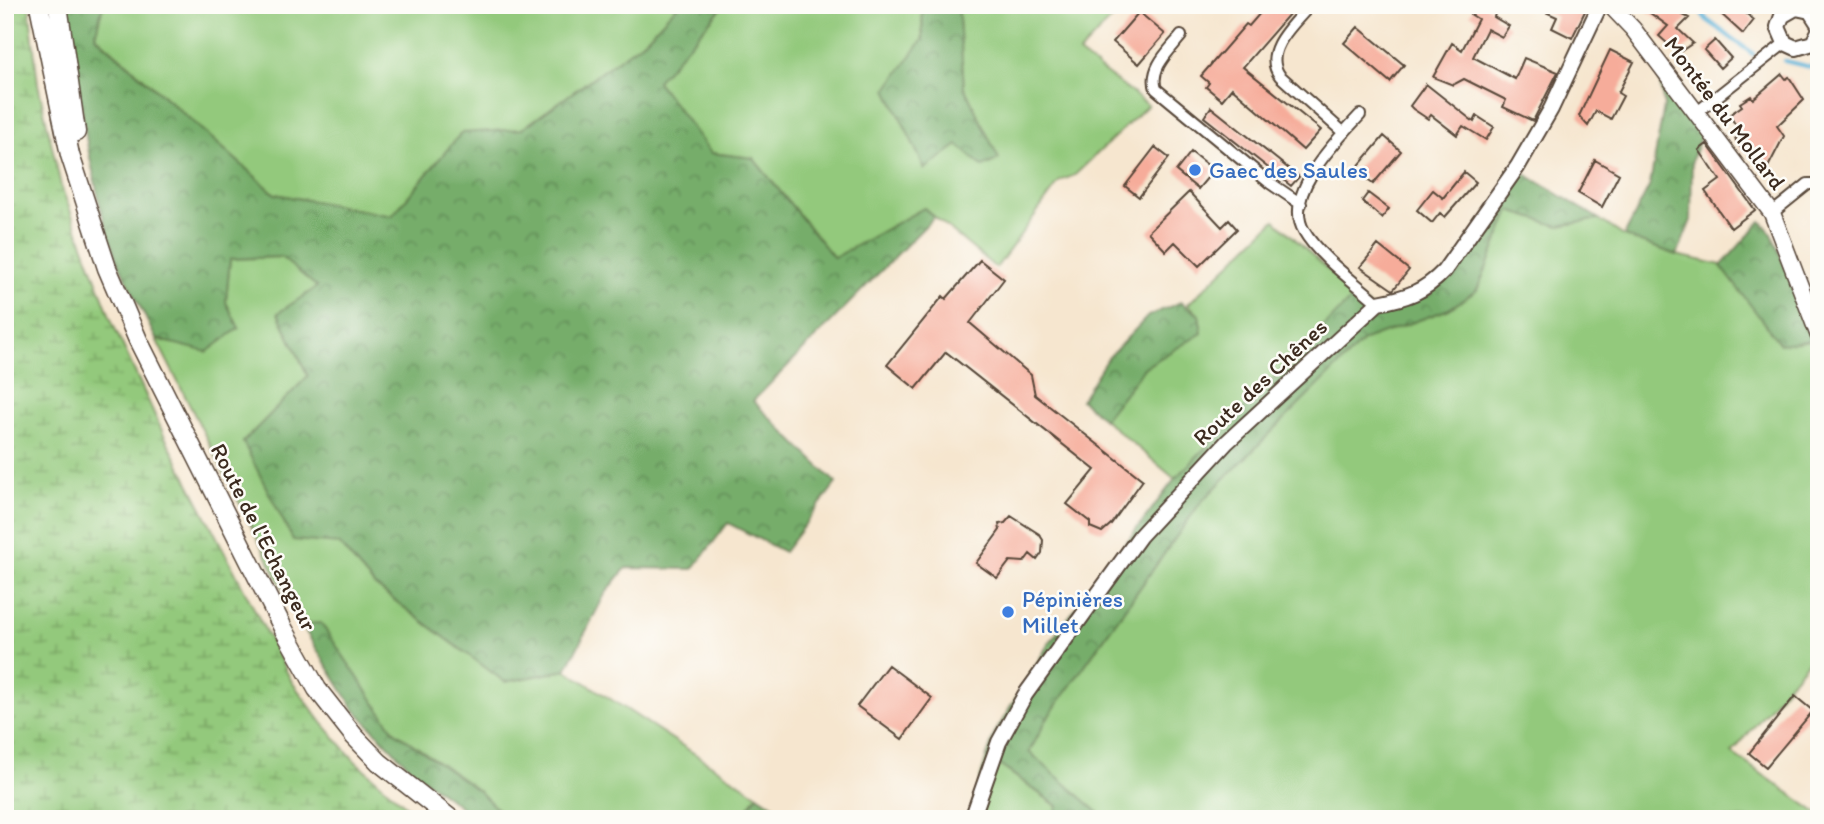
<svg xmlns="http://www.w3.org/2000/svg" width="1824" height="824" font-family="Itim,sans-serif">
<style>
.grass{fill:#93c97b;stroke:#677a4c;stroke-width:2}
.forest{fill:url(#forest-crowns);stroke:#586c44;stroke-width:2}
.wetland{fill:url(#wetland-marsh);stroke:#677a4c;stroke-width:2}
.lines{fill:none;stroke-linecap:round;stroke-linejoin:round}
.stream{stroke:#5ab1d7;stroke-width:4.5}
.building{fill:#f6ac9a}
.minor-casing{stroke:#574639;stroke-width:14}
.tertiary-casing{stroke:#574639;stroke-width:18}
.secondary-casing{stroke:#574639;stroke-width:19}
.primary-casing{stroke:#574639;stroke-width:21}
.minor{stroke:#fff;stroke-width:10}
.tertiary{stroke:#fff;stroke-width:14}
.secondary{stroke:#fff;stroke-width:16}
.primary{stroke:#fff;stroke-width:18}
.shop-dot{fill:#3f7fe0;stroke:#fdfcf7;stroke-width:2.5}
.labels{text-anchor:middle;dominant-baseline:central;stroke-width:5;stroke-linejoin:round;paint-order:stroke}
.street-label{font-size:23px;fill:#3b2a1e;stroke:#fdfcf7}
.shop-label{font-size:23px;fill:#366cbe;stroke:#fdfcf7;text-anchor:start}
</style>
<defs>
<pattern id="forest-crowns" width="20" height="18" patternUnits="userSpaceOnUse" patternTransform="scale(1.75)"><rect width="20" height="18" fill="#76ad6b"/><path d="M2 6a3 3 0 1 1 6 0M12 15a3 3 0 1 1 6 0" fill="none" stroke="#628d57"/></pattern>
<pattern id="wetland-marsh" width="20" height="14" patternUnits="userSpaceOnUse" patternTransform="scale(1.75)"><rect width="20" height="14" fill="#93c97b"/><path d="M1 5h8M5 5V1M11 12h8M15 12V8" fill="none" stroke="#79a364"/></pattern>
</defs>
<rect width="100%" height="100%" fill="#fdfcf7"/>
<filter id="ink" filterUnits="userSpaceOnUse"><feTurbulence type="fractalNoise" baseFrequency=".0143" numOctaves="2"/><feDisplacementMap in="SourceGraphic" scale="14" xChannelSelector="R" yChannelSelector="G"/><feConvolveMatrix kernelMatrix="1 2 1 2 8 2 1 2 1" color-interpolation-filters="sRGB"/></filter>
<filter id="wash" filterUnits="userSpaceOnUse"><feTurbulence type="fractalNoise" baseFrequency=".00686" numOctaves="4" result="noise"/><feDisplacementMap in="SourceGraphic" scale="28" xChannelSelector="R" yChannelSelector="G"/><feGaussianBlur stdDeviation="1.57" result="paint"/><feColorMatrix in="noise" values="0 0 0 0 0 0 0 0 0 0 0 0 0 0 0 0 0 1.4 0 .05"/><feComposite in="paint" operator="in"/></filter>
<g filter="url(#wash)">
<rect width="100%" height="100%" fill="#f6e6cf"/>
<path class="grass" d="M103,5H678L644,41L522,129L461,134L392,216L275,194L95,35Z
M724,5H922L924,169L958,145L999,159L964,87L958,5H1124L1079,53L1148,105L1075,175L1060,181L996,268L924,208L834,258L753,158L711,153L656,81Z
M1510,211L1559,226L1599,219L1624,236L1677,255L1721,265L1780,344L1813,340L1819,354V648L1732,753L1819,814V819H1106L1029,753L1048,717L1201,502L1364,340L1449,309L1477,290Z
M1275,220L1355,295L1175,479L1104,419L1145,367L1202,333L1199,315L1188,304Z
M281,257L318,287L278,313L308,376L243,443L339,544L374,585L505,682L566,670L758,795L740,819H507L479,791L394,731L321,624H301L156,339L207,351L226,302L230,259Z
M987,756L1058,807L1053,819H964L971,809Z"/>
<path class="forest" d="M66,5H103L95,36L275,194L392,216L461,133L522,129L644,41L678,5H724L657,81L711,153L753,158L834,258L924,208L934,217L753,401L836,483L784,552L728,523L693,569L626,568L605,594L566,670L505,682L374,585L339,544L293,540L243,442L308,376L278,313L317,287L281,257L230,259L226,302L239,328L207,352L156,339L117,260L101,210L87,143Z
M922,5H958L964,87L999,159L983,167L958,145L925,169L887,89L923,39Z
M1660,83L1702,132L1692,160L1691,220L1677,255L1624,236L1650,185L1664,106Z
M1522,172L1599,219L1559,226L1510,211L1477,290L1449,309L1364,340L1201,502L1048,717L1029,752L1106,819H1053L1058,806L987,756L995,733L1049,643L1175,479L1355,295L1378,314L1431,294Z
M1761,221L1772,234L1813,340L1780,344L1721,266Z
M1181,302L1199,315L1202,333L1145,367L1104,419L1081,400L1106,360L1148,316Z
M321,623L394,731L479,791L507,819H477L414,772L354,709L301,624Z
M758,795L791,817L789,819H740Z"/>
<path class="wetland" d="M5,5H29L38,84L61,186L113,324L163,433L292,682L323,724L355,761L421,819H5Z"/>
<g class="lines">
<path class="stream" d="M1695,5L1707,20L1753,54
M1785,61L1819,69"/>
</g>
<g id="blocks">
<path class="building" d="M1267,5H1297L1243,67L1321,130L1303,150L1232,88L1222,100L1206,87L1209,83L1201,76L1246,24L1249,26Z
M1475,5H1484L1496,11L1494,17L1509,26L1502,37L1487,29L1473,57L1515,79L1524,58L1558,72L1533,121L1503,107L1506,100L1464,79L1453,85L1433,77L1452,43L1462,50L1478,19L1470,14Z
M1530,5H1588L1572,38L1552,28L1557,17Z
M1639,5H1664L1689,18L1678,29L1693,43L1678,53L1659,36L1668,26Z
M1728,5H1736L1754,20L1743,34L1720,13Z
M1139,12L1165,34L1139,64L1113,42Z
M1358,27L1404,65L1390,82L1344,43Z
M1715,40L1731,58L1720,68L1704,50Z
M1610,50L1634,62L1618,93L1623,96L1611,119L1596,111L1588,126L1579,116Z
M1782,74L1786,79L1789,77L1804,100L1777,126L1784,136L1767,169L1750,146L1743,151L1735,139L1742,134L1729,115L1742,106L1740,103L1751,96L1753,99Z
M1426,84L1474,122L1477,116L1494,127L1486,140L1463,126L1457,135L1431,115L1428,119L1413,109L1410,106Z
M1211,107L1299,177L1291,186L1204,117Z
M1384,136L1401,151L1373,184L1355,170Z
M1707,144L1755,210L1731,228L1705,191L1720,180L1699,150Z
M1155,147L1169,158L1139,197L1125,186Z
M1191,152L1214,170L1198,189L1176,171Z
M1595,160L1619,174L1602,207L1578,193Z
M1464,172L1476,182L1445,217L1440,213L1432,223L1417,210L1433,190L1443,198Z
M1189,192L1222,227L1229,220L1237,229L1199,266L1175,242L1166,251L1148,232Z
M1368,193L1389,209L1382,218L1362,201Z
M1378,245L1409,270L1393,290L1360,267Z
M980,260L1004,279L970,323L1031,375L1035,395L1143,480L1111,524L1102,532L1090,527V522L1067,504L1095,470L946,352L916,389L887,365L943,296L946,299Z
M1011,516L1039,534L1043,540L1042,553L1037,560L1030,554L1024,562L1010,561L997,578L976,563L1000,530L999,524L1005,523Z
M888,665L932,698L902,739L857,706Z
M1795,696L1813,711L1766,767L1749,753Z"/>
</g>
</g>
<g filter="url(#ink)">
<use href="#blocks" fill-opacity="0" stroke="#574639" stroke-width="2"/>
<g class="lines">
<defs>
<path id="minor" d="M1310,5C1295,23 1261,51 1280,76L1344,133
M1181,36C1169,51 1149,68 1156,89L1270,183L1301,204
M1696,113L1785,43
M1360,115C1337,140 1282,194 1304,231C1318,256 1356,283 1378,303
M1772,213L1808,184H1819"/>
<path id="tertiary" d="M1819,25L1810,11L1796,8L1782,16L1778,27L1785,43L1796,48L1813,43L1819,31
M972,819L999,742L1025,695L1140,536L1227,442L1378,303C1406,298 1424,292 1444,271L1518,166L1551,109L1600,5"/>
<path id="secondary" d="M1610,5L1633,29L1772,213L1819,336"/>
<path id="primary" d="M39,5L70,155L107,268L138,340L283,628L317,689L354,736L379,762L451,819
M58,5L76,132"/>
</defs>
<use href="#minor" class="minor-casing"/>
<use href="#tertiary" class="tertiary-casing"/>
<use href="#secondary" class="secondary-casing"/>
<use href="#primary" class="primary-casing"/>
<use href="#minor" class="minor"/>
<use href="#tertiary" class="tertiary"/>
<use href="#secondary" class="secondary"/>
<use href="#primary" class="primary"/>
</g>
</g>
<g class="shop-dot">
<circle cx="1195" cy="170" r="7"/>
<circle cx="1008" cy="612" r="7"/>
</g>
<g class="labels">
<g class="street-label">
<text transform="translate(1725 113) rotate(53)">Montée du Mollard</text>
<text transform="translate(1260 382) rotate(-43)">Route des Chênes</text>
<text transform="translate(264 537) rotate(63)">Route de l'Echangeur</text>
</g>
<g class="shop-label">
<text x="1209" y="170">Gaec des Saules</text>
<text x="1022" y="599">Pépinières<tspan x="1022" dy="26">Millet</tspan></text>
</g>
</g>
<rect width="1824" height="824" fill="none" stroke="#fdfcf7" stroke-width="28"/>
</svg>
